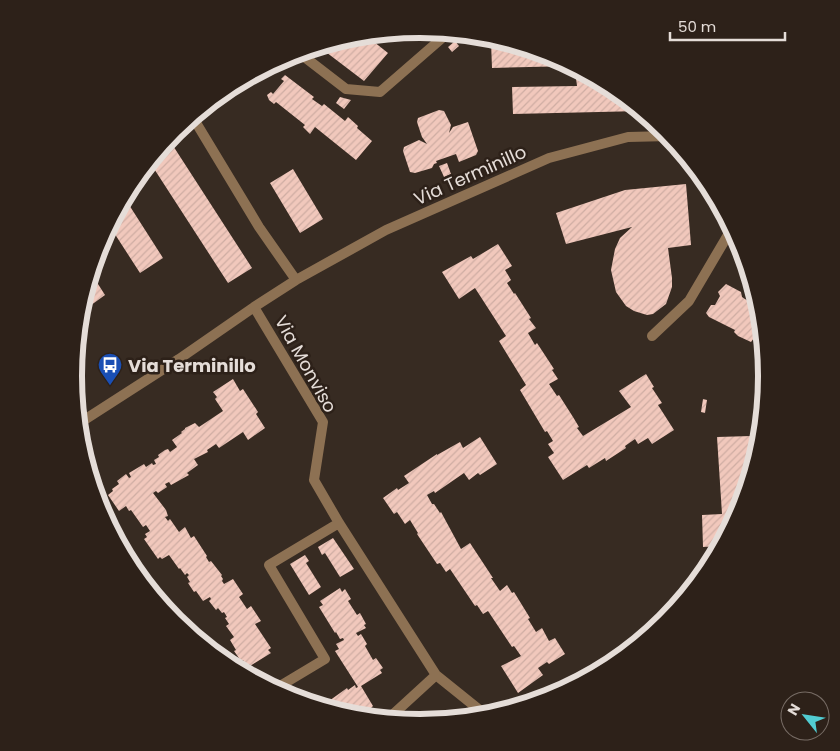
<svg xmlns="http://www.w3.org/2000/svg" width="840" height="751" font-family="Poppins,sans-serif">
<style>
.building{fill:url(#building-hatch)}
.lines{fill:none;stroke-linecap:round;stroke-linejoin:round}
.street{stroke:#8d7153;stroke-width:10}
.labels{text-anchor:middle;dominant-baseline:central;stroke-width:5;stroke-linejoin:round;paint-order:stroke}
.street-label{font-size:18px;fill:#e5ddd8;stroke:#2d2119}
.poi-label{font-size:18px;font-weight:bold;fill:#e5ddd8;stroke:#2d2119;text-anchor:start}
.rim{fill:none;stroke:#e5ddd8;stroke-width:6}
</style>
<defs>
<pattern id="building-hatch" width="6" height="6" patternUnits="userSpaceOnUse" patternTransform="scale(1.25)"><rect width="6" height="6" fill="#f1c8bc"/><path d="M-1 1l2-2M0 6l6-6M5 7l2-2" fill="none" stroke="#cfada3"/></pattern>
</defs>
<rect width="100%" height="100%" fill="#372b22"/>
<path class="building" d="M364,34L388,53L364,81L318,46L353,35Z
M455,41L459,46L452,52L448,47Z
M491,42H509L553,55L573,66L492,68Z
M285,75L314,97L312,99L322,106L324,104L345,121L348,117L358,126L357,128L372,141L356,160L315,127L310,134L303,127L305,125L276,102L274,104L269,100L267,95L271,92L273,94L284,81L281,79Z
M576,78H595V86H610L613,87L642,111L513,114L512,87L577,86Z
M340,97L351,100L344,109L336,103Z
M439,110L444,111L451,125L449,133L453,127L468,122L478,151L476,155L459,162L456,154L436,161L437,163L434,164L432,168L415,173L410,172L403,151L404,147L419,140L427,144L422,137L417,122L418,118Z
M168,138L252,268L228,283L149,161Z
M447,163L451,174L444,177L439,166Z
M293,169L323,219L300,233L270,183Z
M686,184L691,245L668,248L672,278V287L666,304L653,314L647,315L634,311L626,306L616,292L611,270L615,249L620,238L632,227L566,244L556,213L625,190Z
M124,197L163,258L140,273L109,225Z
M498,244L512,266L505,270L511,280L507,283L514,294L515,293L531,318L529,319L536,328L528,333L535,345L537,343L554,369L552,370L558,379L549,384L557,396L559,395L573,417L579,427L577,428L583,436L631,407L619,391L646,374L654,387L652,388L662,403L658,405L674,430L652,444L648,438L638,444L635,439L625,446L626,448L606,461L605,458L589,468L587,465L563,480L548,457L554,453L548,444L553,441L547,431L545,432L520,390L526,385L499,341L506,336L475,288L459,299L442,272L471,256L473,259Z
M743,253L749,272L737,265Z
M91,273L105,295L83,311L80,307Z
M726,284L741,292L742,297L751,303L755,301L759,303L762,323L757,334L751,342L738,336L734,332L735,330L709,317L706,313L711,305H715L720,296L718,292Z
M233,379L240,391L243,389L258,412L256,414L265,428L248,440L243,432L219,448L216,444L207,450L208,452L194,459L198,465L187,473L189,475L171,485L169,482L165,484L167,487L158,493L156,491L153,493L166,510L168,516L165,517L168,521L170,519L179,532L185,527L191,538L194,536L207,556L206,557L209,562L211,561L222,575L221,576L223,579L222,581L224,584L233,579L243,594L239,597L247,609L251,606L261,621L255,624L271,648L268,650L271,653L250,666L249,664L246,665L243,660L241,661L234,651L236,650L230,640L234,637L226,626L229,624L225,618L227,617L224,612L222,613L218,608L216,610L209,601L211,599L210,597L203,601L196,591L194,592L188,583L190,582L187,577L189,575L187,573L185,575L180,568L179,569L169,555L162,559L160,557L158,559L144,539L147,537L145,534L150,531L146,525L143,527L131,510L129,511L126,506L119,511L108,495L113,491L112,489L119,484L117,481L126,474L129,478L131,477L129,473L144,464L146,467L152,463L153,465L156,464L154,460L159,457L158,455L165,450L168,449L170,452L177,447L172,440L182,433L181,432L185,429V428L195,423L199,427L223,411L215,399L217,397L213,392Z
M703,399L707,400L705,413L701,412Z
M751,436L752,447H759L740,508L720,546L703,547L702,515L722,514L717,437Z
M480,437L497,464L480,475L478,473L469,480L464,473L435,493L434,491L427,495L432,504H434L440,513L441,512L461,549L470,543L493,578H491L500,591L507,585L512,593L514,592L530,618L528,619L536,632L542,628L549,641L555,638L565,654L549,664L547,662L538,668L543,675L518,693L501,666L521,656L514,646L512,647L488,611L483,614L477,605L475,606L450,569L446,572L440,563L437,564L417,534L418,533L410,520L405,524L397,512L394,514L383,498L397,488L398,490L409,483L404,476L437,454V455L460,442L463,448Z
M333,538L354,569L340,577L325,553L322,555L318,547Z
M305,555L309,561L306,563L321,587L309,595L290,564Z
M340,588L342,592L345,589L351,599L348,601L357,615L360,613L366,624L364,625L366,628L356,633L358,636L361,634L367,644L365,646L373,660L376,658L383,668L380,670L382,673L361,686L373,706L371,708L372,710L363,717L360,713L356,716H352L322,706L347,688L348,690L355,685L356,688L358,687L335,651L339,649L336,644L344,640L343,638L340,639L336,632L335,633L319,607L323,605L320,601Z"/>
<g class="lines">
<path class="street" d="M298,52L346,89L380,92L449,32
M192,116L259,227L296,280
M254,307L323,422L314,480L339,523L436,675L487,716
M652,336L689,301L732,228
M78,424L179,359L254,307L296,280L386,230L549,158L628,137L670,136
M275,689L325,659L269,565L339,523
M388,719L436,675"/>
</g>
<defs>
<symbol id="bus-pin" viewBox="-11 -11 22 30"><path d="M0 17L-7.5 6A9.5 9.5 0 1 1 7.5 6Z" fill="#1a4fb4" stroke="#2d2119"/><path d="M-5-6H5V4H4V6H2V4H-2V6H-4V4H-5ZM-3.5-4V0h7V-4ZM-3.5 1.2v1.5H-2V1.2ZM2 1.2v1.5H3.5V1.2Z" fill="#fff"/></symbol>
</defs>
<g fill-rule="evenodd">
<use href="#bus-pin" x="96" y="351" width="28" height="38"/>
</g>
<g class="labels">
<g class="street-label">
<text transform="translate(470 175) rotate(-24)">Via Terminillo</text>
<text transform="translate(306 364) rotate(61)">Via Monviso</text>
</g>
<g class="poi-label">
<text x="128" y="365">Via Terminillo</text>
</g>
</g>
<path d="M0 0H840V751H0ZM82 376a338 338 0 1 1 676 0a338 338 0 1 1-676 0Z" fill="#2d2119" fill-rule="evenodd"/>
<path class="rim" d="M82 376a338 338 0 1 1 676 0a338 338 0 1 1-676 0Z"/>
<g transform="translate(805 716) rotate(300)"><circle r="24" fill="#2d2119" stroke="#776c65"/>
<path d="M0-4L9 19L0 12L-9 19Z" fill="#51ccd2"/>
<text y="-8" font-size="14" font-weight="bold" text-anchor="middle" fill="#e5ddd8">N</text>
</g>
<path d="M670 32v8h115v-8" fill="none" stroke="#e5ddd8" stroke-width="2.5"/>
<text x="678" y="32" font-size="15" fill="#e5ddd8" stroke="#2d2119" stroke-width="4" paint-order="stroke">50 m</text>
</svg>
